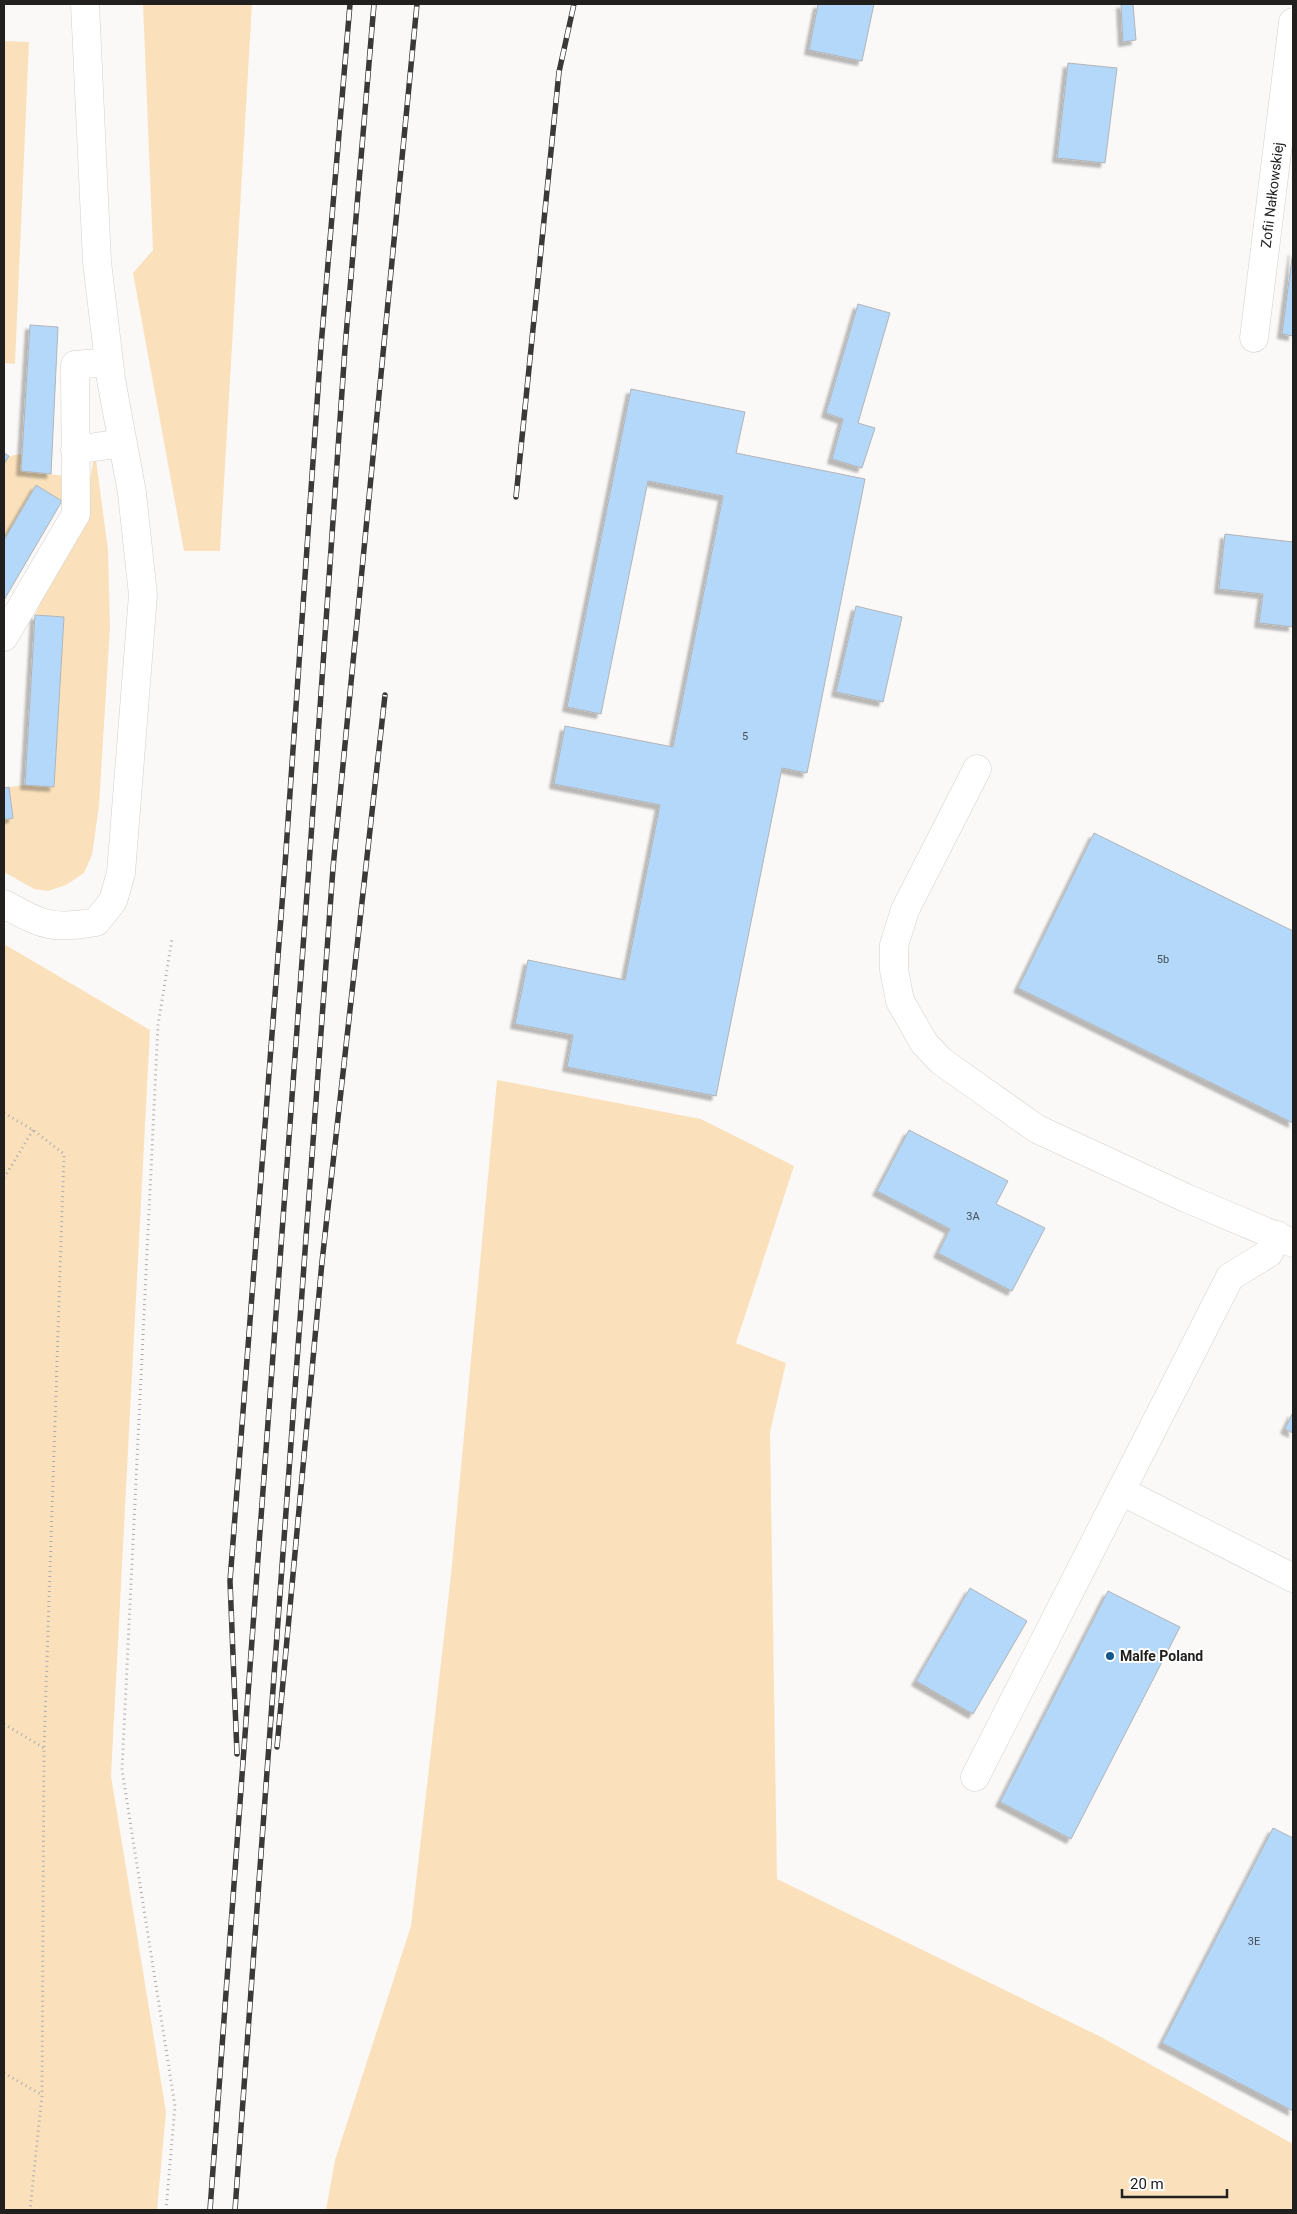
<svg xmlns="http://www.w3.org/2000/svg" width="1297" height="2214" font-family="Roboto,sans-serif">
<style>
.green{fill:#fae1bc}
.building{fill:#b3d8fa;stroke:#b2b4b6;filter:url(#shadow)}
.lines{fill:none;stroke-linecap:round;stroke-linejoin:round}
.minor-casing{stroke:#d1d0cd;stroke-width:29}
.path{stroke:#adacaa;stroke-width:3;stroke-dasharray:1 4;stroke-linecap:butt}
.minor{stroke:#fff;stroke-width:28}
.rail-casing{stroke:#3a3938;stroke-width:5.5}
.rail{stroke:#fff;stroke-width:4;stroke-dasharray:11;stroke-linecap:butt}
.poi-dot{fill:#125a8e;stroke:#fff;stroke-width:2}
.labels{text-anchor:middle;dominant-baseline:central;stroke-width:4;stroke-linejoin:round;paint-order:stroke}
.number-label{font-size:11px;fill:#464e56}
.street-label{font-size:14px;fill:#21201f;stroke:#fff}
.poi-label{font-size:14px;font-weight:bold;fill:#21201f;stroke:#fff;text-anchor:start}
</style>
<defs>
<filter id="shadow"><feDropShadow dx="-4.5" dy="4.5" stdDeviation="1" flood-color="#0004"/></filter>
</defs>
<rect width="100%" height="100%" fill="#fbf9f7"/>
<path class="green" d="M143,4H252L220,551H184L133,273L153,250Z
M4,41L29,42L15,364L4,363Z
M95,452L108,550L110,627L99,806L92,855L84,873L66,885L48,891L34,889L4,872V820L13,818L9,787L25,785L54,787L64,617L35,615L85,505Z
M22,454L21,471L65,476L62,501L36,486L4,540V464L9,456Z
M4,944L150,1030L111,1776L166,2112L157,2210H4Z
M497,1080L701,1119L794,1166L736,1343L786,1363L770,1432L777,1879L1101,2037L1293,2144V2210H326L335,2160L411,1926L451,1575Z"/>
<path class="building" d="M818,4H874L862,61L809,50Z
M1121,4H1133L1136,40L1123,42Z
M1068,63L1117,68L1105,163L1057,158Z
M1293,251V336L1282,334Z
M858,304L890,313L858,423L875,428L862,468L832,459L843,419L826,413Z
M30,325L58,327L51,474L21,471Z
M631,389L745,412L736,453L865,479L807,773L782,768L716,1096L567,1067L573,1035L515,1024L528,960L625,980L660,805L554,784L565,726L673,747L723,496L648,481L601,714L567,707Z
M4,453L9,456L4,464Z
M36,485L62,501L4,600V540Z
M1225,534L1293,542V627L1259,623L1263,594L1219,589Z
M856,606L902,617L883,702L836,692Z
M35,615L64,617L54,787L25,785Z
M9,787L13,818L4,820V788Z
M1094,833L1293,931V1123L1018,988Z
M909,1130L1008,1181L996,1204L1045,1228L1012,1291L938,1253L950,1229L877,1191Z
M1293,1412V1433L1285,1429Z
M970,1588L1027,1621L973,1714L916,1681Z
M1108,1591L1180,1627L1071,1839L1000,1802Z
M1273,1828L1293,1838V2111L1162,2043Z"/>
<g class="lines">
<defs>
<path id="minor" d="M1254,338L1293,22
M75,450L122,443
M4,637L76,514L75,365L109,362
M977,769L905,910L894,945V970L900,1001L924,1043L941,1061L1037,1129L1186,1198L1293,1243
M4,904C43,925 51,930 96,922L113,901L121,873L143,595L132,493L111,379L97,262L85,4
M1121,1491L1293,1578
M975,1777L1230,1277L1269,1253L1277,1235"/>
</defs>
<use href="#minor" class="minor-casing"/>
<path class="path" d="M4,1113L33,1130L64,1154L44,1748L42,2095L30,2210
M4,1178L33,1130
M4,1724L44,1748
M4,2073L42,2095
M166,2210L175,2106L122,1770L158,1025L172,939"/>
<use href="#minor" class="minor"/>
<defs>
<path id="rail" d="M516,497L559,72L574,4
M277,1747L322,1262L385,695
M237,1754L230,1581L285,865L321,346L350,4
M210,2210L309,866L345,348L374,4
M235,2210L333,868L417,4"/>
</defs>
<use href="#rail" class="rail-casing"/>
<use href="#rail" class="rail"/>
</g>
<circle class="poi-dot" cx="1110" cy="1656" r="5"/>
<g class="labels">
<g class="number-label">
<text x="745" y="736">5</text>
<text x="1163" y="959">5b</text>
<text x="973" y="1216">3A</text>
<text x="1254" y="1941">3E</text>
</g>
<g class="street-label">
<text transform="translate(1272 195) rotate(-83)">Zofii Nałkowskiej</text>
</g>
<g class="poi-label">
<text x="1120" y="1656">Malfe Poland</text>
</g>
</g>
<rect width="1297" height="2214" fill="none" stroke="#21201f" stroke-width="10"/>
<path d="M1122 2189v8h105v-8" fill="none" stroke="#21201f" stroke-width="2.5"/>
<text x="1130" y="2189" font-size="15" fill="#21201f" stroke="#ffffff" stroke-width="4" paint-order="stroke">20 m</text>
</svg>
